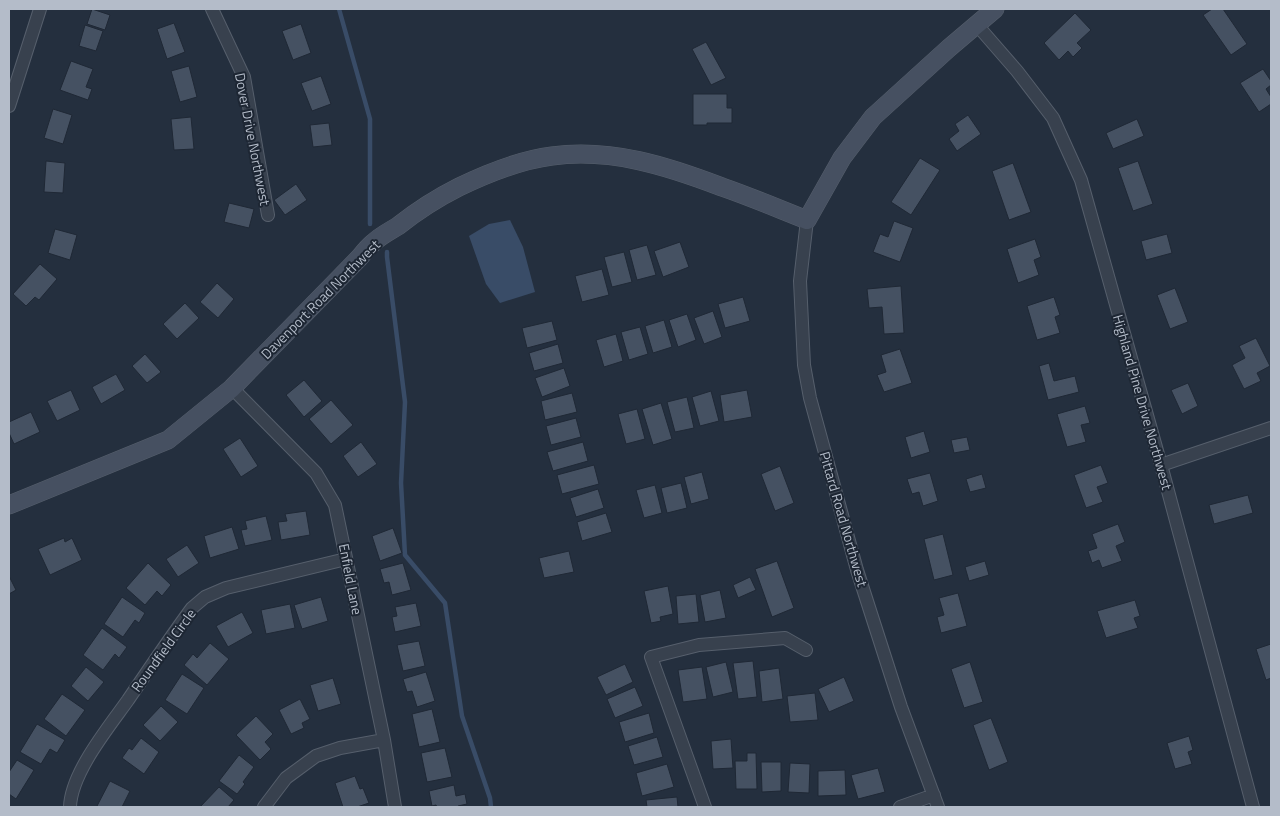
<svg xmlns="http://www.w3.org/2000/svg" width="1280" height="816" font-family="'Titillium Web',sans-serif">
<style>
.water{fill:#394c67}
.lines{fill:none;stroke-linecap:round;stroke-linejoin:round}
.stream{stroke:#394c67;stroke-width:4.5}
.building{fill:#455162;stroke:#1f2835}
.street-casing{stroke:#565f6c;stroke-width:14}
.secondary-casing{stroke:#565f6c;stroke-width:19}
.street{stroke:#38414e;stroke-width:12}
.secondary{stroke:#465061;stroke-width:18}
.labels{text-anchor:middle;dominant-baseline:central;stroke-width:4;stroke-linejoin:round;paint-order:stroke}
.street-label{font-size:14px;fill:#b4bcc9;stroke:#1d2633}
</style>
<rect width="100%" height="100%" fill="#242f3e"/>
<path class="water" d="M510,220L523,247L535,292L500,303L486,284L469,236L489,224Z"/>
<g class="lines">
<path class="stream" d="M339,9L370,119V224
M387,252V257L405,402L401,483L405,555L445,603L462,716L490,798L491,807"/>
</g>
<path class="building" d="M92,9L110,15L105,30L87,24Z
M1212,9H1223L1247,44L1231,55L1203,15Z
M1075,13L1091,30L1077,43L1082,48L1073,57L1068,51L1059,60L1044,43Z
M174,23L185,52L167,59L157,29Z
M301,24L311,53L293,60L282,31Z
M85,25L103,31L96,51L79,46Z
M706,42L726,78L711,85L692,49Z
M71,61L93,69L86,87L92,89L88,100L60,90Z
M189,66L197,97L180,102L171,71Z
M1263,69L1271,81V85L1266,89L1271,97V104L1259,112L1240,83Z
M321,76L331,104L312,111L301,83Z
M693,94H727V108H732V123H707V125H693Z
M53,109L72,115L63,144L44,138Z
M968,115L981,134L957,151L949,139L959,131L955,124Z
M191,117L194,149L174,150L171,119Z
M1137,119L1144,136L1113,149L1106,133Z
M329,123L332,145L313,147L310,125Z
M920,158L940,170L911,215L891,202Z
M46,161L65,163L63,193L44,192Z
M1138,161L1153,204L1133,211L1118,168Z
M1013,163L1031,212L1009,220L992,171Z
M296,184L307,200L285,215L274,200Z
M229,203L254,209L249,228L224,222Z
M894,221L913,228L900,262L873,252L880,234L888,237Z
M55,229L77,235L70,260L48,253Z
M1167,234L1172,253L1146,260L1141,241Z
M1035,239L1041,257L1034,260L1039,275L1018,283L1007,249Z
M680,242L689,267L663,277L654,251Z
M647,245L656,275L637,280L629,250Z
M624,252L632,282L612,287L604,257Z
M40,264L57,279L39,300L35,297L26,306L13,294Z
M602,269L609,295L582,302L575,276Z
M217,283L234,299L218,318L200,302Z
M901,286L904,333L884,334L882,307L869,308L867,289Z
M1175,288L1188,322L1170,329L1157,295Z
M743,297L750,321L725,328L718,304Z
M1054,297L1060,315L1055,317L1060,333L1037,340L1027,306Z
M185,303L199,318L177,339L163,324Z
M713,311L722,337L704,344L694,318Z
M687,314L696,340L678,347L669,320Z
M664,320L672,347L653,353L645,326Z
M552,321L557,340L527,348L522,328Z
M640,327L648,354L629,360L621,332Z
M616,334L623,361L604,367L596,340Z
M1256,338L1270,366L1257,373L1261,381L1244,389L1232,365L1245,358L1239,346Z
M558,344L563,363L534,371L529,353Z
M900,349L912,383L884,392L877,375L886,372L881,355Z
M145,354L161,372L147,383L132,366Z
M1049,363L1054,381L1075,376L1079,392L1048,400L1039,366Z
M564,368L570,386L542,397L535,378Z
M116,374L125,390L101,404L92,387Z
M304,380L322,401L304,417L286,395Z
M1188,383L1198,406L1182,414L1171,390Z
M71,390L80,410L57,421L47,401Z
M747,390L752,417L724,422L720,395Z
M711,391L719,421L700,426L692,397Z
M572,393L577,412L545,420L541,401Z
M687,397L694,428L675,432L667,402Z
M331,400L353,425L331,444L309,419Z
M661,403L672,439L653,445L642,409Z
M1085,406L1090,423L1081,425L1086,442L1067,447L1057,414Z
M637,409L645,439L626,444L618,414Z
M31,412L40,432L14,444L9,433V422Z
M576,418L581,437L551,445L546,426Z
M924,431L930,452L911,458L905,437Z
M967,437L970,450L954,453L951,440Z
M240,438L258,466L241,477L223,449Z
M361,442L377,464L358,477L343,456Z
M583,442L588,461L553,471L547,452Z
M594,465L599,484L562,494L557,475Z
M1101,465L1108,483L1097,487L1103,502L1086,508L1074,475Z
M780,466L794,503L775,511L761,474Z
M702,472L709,499L691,504L684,477Z
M930,473L938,501L923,506L919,492L912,494L907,479Z
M982,474L986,488L970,492L966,479Z
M681,483L687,508L667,513L661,488Z
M655,485L662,513L644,518L636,490Z
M598,489L604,508L576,517L570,498Z
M1248,495L1253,513L1214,524L1209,505Z
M306,511L310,535L281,540L278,522L287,521L285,514Z
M606,513L612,532L582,541L577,522Z
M266,516L272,540L245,546L241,530L247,529L245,521Z
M1118,524L1125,542L1116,546L1122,561L1102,568L1099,560L1092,563L1088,551L1097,548L1092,534Z
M232,527L239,549L210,558L204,536Z
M393,528L402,553L380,561L372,536Z
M943,534L953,575L934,580L924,539Z
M64,538L65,542L72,538L82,560L50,575L38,549Z
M187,545L199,563L178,577L166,559Z
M569,551L574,572L544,578L539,558Z
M777,561L794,608L772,617L755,569Z
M985,561L989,575L969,581L965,567Z
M148,563L171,585L162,596L157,591L145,605L126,588Z
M403,563L411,590L392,595L389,582L384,583L380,569Z
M9,576L16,590L9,594Z
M750,577L756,590L738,598L733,585Z
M668,586L673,614L660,617L661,621L651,623L644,591Z
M720,590L726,618L705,622L700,595Z
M958,593L967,626L941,633L937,617L944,615L939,598Z
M696,594L699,622L678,624L676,596Z
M122,597L145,613L139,623L135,620L123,637L104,624Z
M321,597L328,621L302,629L294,605Z
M1135,600L1140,616L1134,618L1138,628L1106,638L1097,611Z
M416,603L421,626L395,632L392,617L397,616L395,607Z
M290,604L295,628L266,634L261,610Z
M242,612L253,633L228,647L216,626Z
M102,628L127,647L119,658L115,654L103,670L83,655Z
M419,641L425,666L403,671L397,645Z
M210,643L229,659L207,685L184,665L193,654L197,658Z
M1271,644V678L1266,680L1256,649Z
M753,661L757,697L738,699L733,663Z
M726,662L733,692L713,697L706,667Z
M970,662L983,702L964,708L951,669Z
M625,664L633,682L606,695L597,677Z
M86,667L104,682L88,701L71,686Z
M702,667L707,699L683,702L678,670Z
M779,668L783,699L762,702L759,671Z
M426,672L435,701L417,707L412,691L407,692L403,679Z
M182,674L204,688L187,714L165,700Z
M844,677L854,701L829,712L818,689Z
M333,678L341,704L318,711L310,685Z
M635,687L643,706L615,718L607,699Z
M815,693L818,720L790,722L787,696Z
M62,694L85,710L66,736L44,719Z
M300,699L310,719L302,723L304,728L291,734L279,710Z
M161,706L178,722L160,741L143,725Z
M432,709L440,742L419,747L412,714Z
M649,713L654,733L625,742L619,722Z
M256,716L273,734L265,742L271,749L260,760L236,735Z
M991,718L1008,762L989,770L973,725Z
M37,724L65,740L57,753L50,749L41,764L20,752Z
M1189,736L1193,750L1188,752L1192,764L1175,769L1167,743Z
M657,737L663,757L634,765L628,746Z
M141,738L159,752L144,774L122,758L129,748L132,750Z
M731,739L733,768L713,769L711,741Z
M445,748L452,777L427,782L421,753Z
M747,753H756L757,789H736L735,761H747Z
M239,755L254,767L243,782L245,784L237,794L219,781Z
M17,760L34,770L16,799L9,794V772Z
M761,762H781V791L762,792Z
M790,763L810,764L809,793L788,792Z
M667,764L674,787L642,796L636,773Z
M878,768L885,792L858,799L851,775Z
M845,770L846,795L818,796V771Z
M355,776L360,789L363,788L369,803L357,807H343L335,783Z
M110,781L130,791L122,807H100L97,806Z
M454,785L456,796L465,794L467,804L458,806L459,807H437L436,805L432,806L429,791Z
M219,787L234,800L228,807H200Z
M677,797L678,807H647L646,800Z"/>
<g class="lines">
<defs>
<path id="street" d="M212,9L244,77L268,215
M977,25L1017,71L1053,118L1081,180L1161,465L1253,807
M9,106L40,9
M807,220L800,281L804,365L810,398L857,570L901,707L938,807
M232,388L316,473L335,505L384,740L395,807
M1161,465L1271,428
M70,807C71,773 108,728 128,700C149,669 170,638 192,608L205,597L226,588L346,559
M264,807L286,778L316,756L340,748L384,740
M705,807L651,657L699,645L785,638L806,650
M900,807L934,795"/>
<path id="secondary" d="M9,505L168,440L232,388L360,257C364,252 368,247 373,243C380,236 390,231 398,226C417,211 437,198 459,187C488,173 520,160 552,156C611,148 667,166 722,187C751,197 779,209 807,220L842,158L873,117L949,48L995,9"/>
</defs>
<use href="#street" class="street-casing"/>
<use href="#secondary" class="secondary-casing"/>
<use href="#street" class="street"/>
<use href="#secondary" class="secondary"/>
</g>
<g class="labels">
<g class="street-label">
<text transform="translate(253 139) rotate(79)">Dover Drive Northwest</text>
<text transform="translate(320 299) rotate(-45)">Davenport Road Northwest</text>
<text transform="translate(1143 402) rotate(74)">Highland Pine Drive Northwest</text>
<text transform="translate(844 519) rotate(74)">Pittard Road Northwest</text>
<text transform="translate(351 579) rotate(79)">Enfield Lane</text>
<text transform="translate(163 650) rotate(-54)">Roundfield Circle</text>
</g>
</g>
<rect width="1280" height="816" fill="none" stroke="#b4bcc9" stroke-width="20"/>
</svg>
